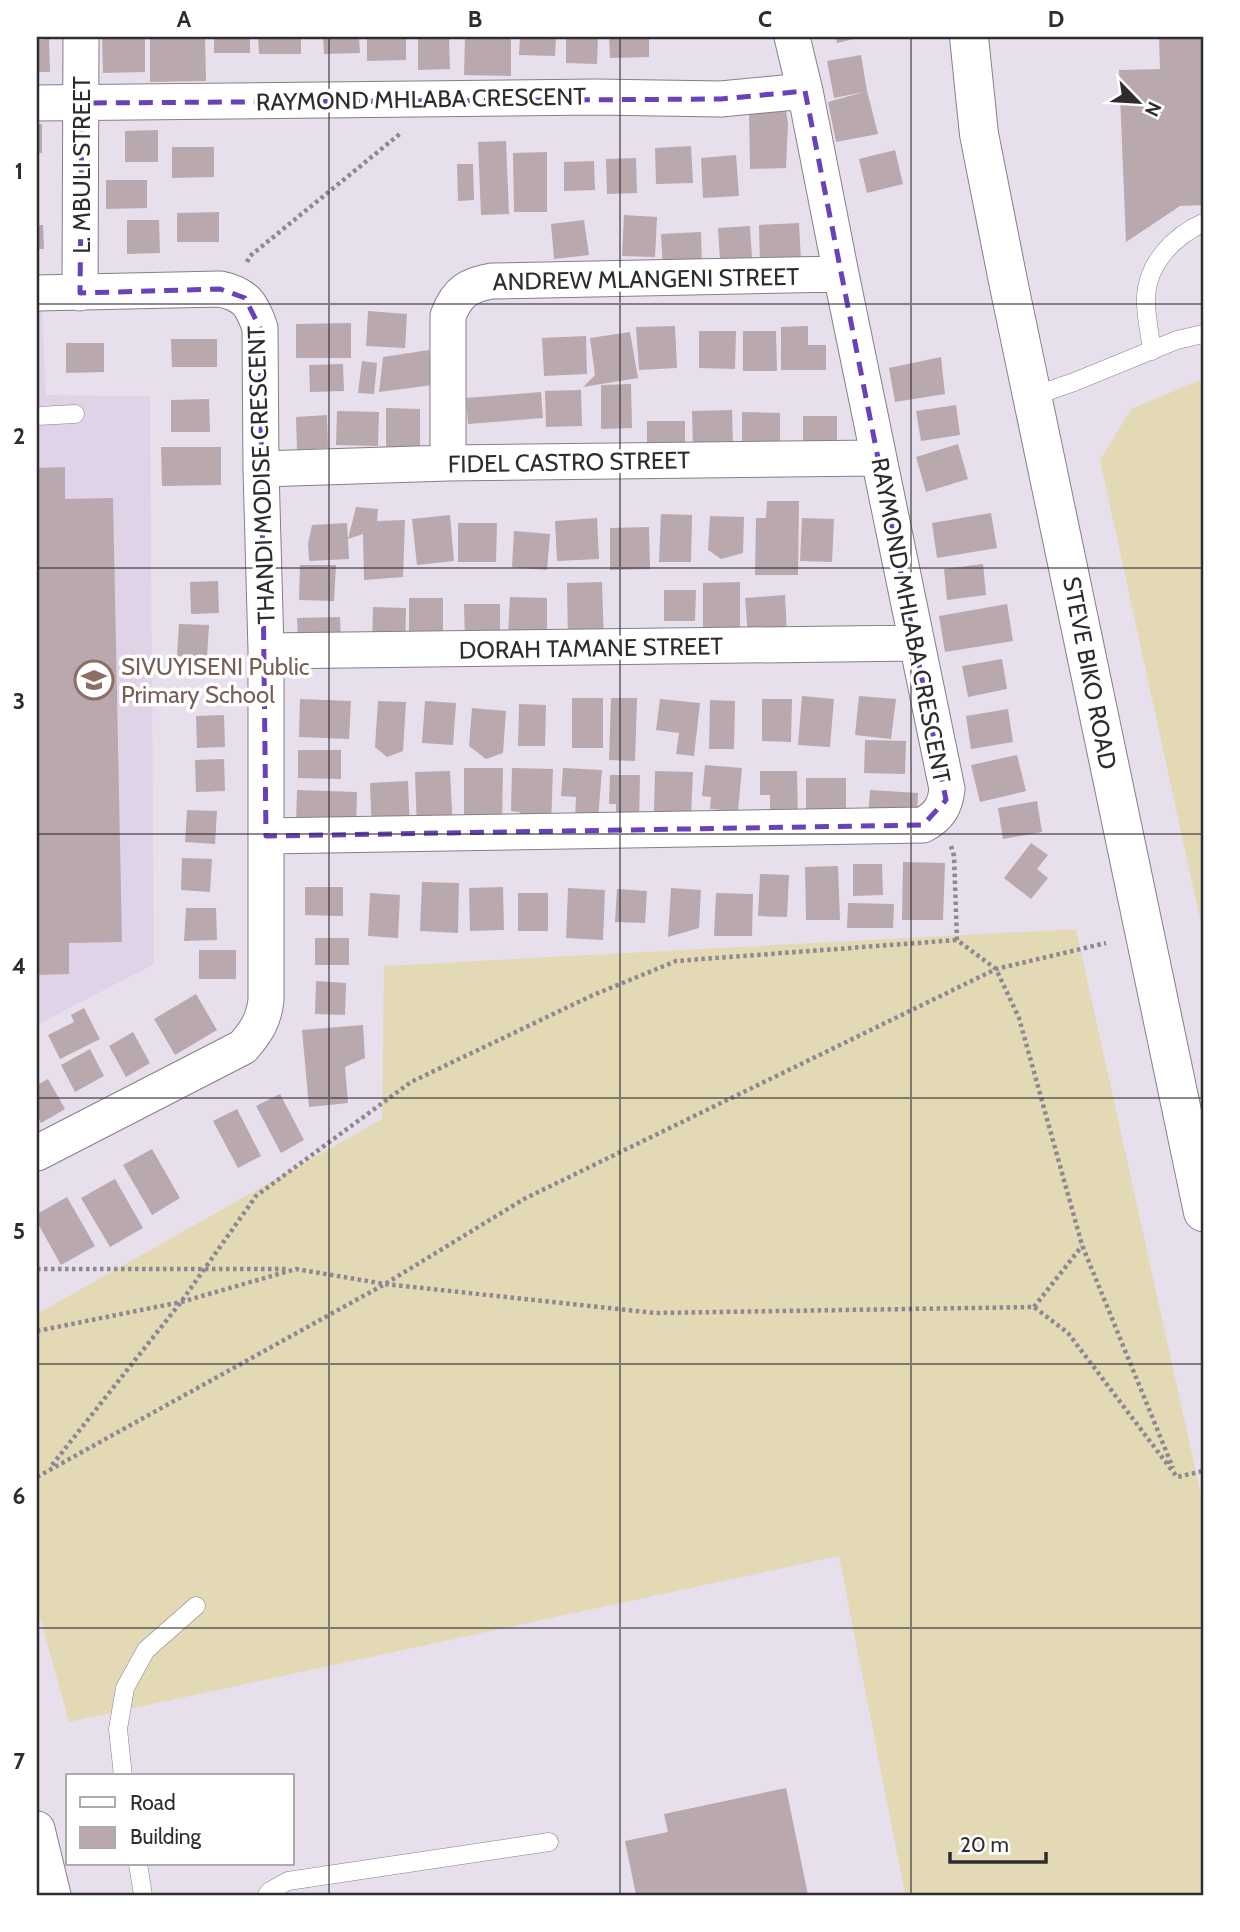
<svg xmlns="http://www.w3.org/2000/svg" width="1240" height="1932" font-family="Cabin,sans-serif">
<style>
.built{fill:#e0d3e7}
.sand{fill:#e3dab5}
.building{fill:#b9a8ad}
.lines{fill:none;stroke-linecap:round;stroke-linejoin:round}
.service-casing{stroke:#867e8a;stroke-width:19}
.minor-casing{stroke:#867e8a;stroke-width:37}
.tertiary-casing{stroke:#867e8a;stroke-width:40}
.path{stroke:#8e8892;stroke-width:4.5;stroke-dasharray:3.5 3.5;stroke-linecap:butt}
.service{stroke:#fff;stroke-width:18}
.minor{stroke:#fff;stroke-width:35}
.tertiary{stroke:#fff;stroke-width:38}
.marked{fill:none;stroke:#6941ba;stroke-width:5;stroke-dasharray:14 9;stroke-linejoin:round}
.grid{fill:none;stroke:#2f2c31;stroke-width:2;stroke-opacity:0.55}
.labels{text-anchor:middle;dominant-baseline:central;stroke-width:7;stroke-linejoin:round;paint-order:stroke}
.street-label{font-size:24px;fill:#2f2c31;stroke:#fff}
.education-label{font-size:24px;fill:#785e54;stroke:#fff;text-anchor:start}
.neatline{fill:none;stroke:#2f2c31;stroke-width:2.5}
.grid-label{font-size:23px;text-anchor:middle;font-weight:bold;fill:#2f2c31}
</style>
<rect width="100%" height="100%" fill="#e8dfed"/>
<path class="built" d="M37,306H42L46,395L150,396L154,964L37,1025Z"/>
<path class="sand" d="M1203,379V933L1100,460L1131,409Z
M1076,929L1203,1504V1895H905L839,1556L69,1722L37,1607V1314L382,1119L384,966Z"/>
<path class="building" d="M102,37H145V72L103,73Z
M150,37H205L206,81L150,82Z
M214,37H250V53H214Z
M258,37H301V54H259Z
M323,37H359L360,53L324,54Z
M367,37H406V60L367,61Z
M418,37H449L450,69L418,70Z
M465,37H511V76L464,75Z
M520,37H556L555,56L519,55Z
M566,37H598L597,64L566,63Z
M609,37H649V57L610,58Z
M836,37H857V38L837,43Z
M1159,37H1203V205L1180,206L1126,242L1119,70L1160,69Z
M49,39L50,72H37V40Z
M861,55L867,91L878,134L836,142L828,102L864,92L834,98L827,61Z
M786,110L788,124L786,168L750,169L749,111Z
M37,124H42V153H37Z
M158,130V162H125V131Z
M506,141L509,214L481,215L478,142Z
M691,146L693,183L656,184L655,148Z
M172,147H214V177L172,178Z
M895,150L903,184L867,193L859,159Z
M547,152V212H514L513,153Z
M736,155L739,196L703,198L701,158Z
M636,158L637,193L607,194L606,159Z
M594,161L595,190L564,191V162Z
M457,164H473L474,200L458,201Z
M106,180H147V208L106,209Z
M219,212V242H177V213Z
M624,215L657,217L655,257L622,256Z
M127,220H159L160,253L127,254Z
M584,220L589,255L554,259L551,224Z
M799,223L801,261L760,264L759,225Z
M37,225H43L44,249H37Z
M750,226L752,258L720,260L718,228Z
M701,232L702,270L663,271L661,234Z
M368,311L407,314L405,348L366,346Z
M351,323V358H296V324Z
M675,326L677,368L639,370L636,327Z
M808,326V345H826V370H781V327Z
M699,331H736L735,369L699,368Z
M743,331H776L777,371H743Z
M630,332L638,378L583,387L595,375L590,338Z
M586,336L587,374L544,376L542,338Z
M171,339H217V367H172Z
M66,343H104V372L66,373Z
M429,350L433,385L379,392L383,357Z
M941,357L945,394L895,402L889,368Z
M362,361L377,363L374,394L358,393Z
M343,364L344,391L310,392L309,365Z
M631,384L632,428L601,429V385Z
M581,390L582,426L546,427L545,391Z
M541,392L543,418L468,424L466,398Z
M209,399L210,432H171V400Z
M956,405L960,435L921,441L916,411Z
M386,408L420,409V447H386Z
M732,410L733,448L693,449L692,411Z
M337,411L379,412L378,446L336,445Z
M742,412L780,413V450H742Z
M327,415L328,448L297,450L296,417Z
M803,416H837V450H803Z
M647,421H685V452L647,453Z
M958,444L968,479L926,492L916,457Z
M161,447H221V485L162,486Z
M65,467V499L113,498L122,942L69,943V974L37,975V468Z
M767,501H799L798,575H755L756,518H766Z
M356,507L378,509L377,521L405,520L403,577L364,580L363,534L348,539Z
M991,513L997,548L937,558L932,523Z
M661,514L692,515L691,562H659Z
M450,515L454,561L417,565L412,519Z
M710,516L744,517L743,553L721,559L708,550Z
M597,518L599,559L557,561L555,521Z
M802,518L834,519L832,562L800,561Z
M347,523L349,559L309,561L308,544L312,525Z
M458,523H497L496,562H458Z
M649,527L650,569L610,570V528Z
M514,531L550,534L547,570L512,567Z
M983,564L986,595L947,600L944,569Z
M300,565H336L334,601L299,600Z
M218,581L219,613L191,614L190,582Z
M602,582L604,641L568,642L567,583Z
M740,582V635H703V583Z
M664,590H696L695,621H664Z
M785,595L787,634L748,636L745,598Z
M510,597L547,598V630L508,634Z
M409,598H443V632H409Z
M464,604H500V641H465Z
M1007,604L1013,641L945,652L939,616Z
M373,607L406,608L405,646L372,645Z
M340,617L341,642L298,644L297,618Z
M179,624L209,625L207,658L177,656Z
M1002,659L1007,689L968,697L962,666Z
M802,696L834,699L830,747L798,745Z
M859,696L896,699L891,739L855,735Z
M572,698H603V748H572Z
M611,698H637L635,761L609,760Z
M300,699L351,701L349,739L299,737Z
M660,699L700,703L694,756L676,754L679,733L656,730Z
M762,699H792L791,742L762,741Z
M710,700L735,701L734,749H709Z
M378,701L406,702L403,751L387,757L375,747Z
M425,701L456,703L453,745L422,743Z
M519,704L546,705L545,746H518Z
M472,708L506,711L503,753L486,759L469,746Z
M1008,709L1013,742L971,749L966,716Z
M224,715L225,747L197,748L196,716Z
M865,740L906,741L905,774L864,773Z
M298,750H341V779L298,778Z
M1017,755L1026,791L980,802L971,765Z
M224,759L225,791L196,792L195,760Z
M705,765L742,768L738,811L710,809L711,797L702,796Z
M464,768H503L502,823H464Z
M512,768L553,769L551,827L519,826L520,812L511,811Z
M563,768L602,770L598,819L575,818L576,797L561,796Z
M450,771L453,830L417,831L415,772Z
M655,771L693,772L691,816L654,812Z
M760,771H797L798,822L770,814V795H760Z
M610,775H640L639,823H616V804H609Z
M806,778H846V821H806Z
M408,781L410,831L372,833L370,783Z
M297,790L357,792L356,827L296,825Z
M870,790L918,793L917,821L868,819Z
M1037,801L1042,832L1003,839L998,808Z
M187,810L217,811L215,844L185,842Z
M1031,843L1048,855L1037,869L1048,878L1031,899L1004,878Z
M182,858L212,859L210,892L181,890Z
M903,862L945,863L943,920H902Z
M853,864H882L883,895L853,896Z
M838,866L840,920H806L805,867Z
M760,874L789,875L787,917L758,916Z
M422,882L459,883L458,933L420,931Z
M305,887H343V916L305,915Z
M503,887L504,930L470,931L469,888Z
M568,888L605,890L603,940L566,938Z
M671,888L701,890L699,928L668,937Z
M617,889L647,891L645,923L615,922Z
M370,893L400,895L398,938L368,936Z
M518,893H548V931H518Z
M716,893L753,894L752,936H714Z
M848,903L894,904L893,928H847Z
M186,908H216L217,940L184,941Z
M315,938H349V965H315Z
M199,950H236V979H199Z
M316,981L346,983L345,1015L315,1014Z
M196,994L217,1030L175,1055L154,1019Z
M84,1008L100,1039L60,1059L48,1035L74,1022L71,1015Z
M363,1025L365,1058L345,1067L348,1103L309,1107L302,1030Z
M133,1032L150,1063L126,1077L109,1046Z
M90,1049L104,1076L75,1092L61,1065Z
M48,1079L65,1109L41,1123L37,1115V1085Z
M280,1094L304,1140L281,1153L256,1106Z
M237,1109L261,1156L238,1168L213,1121Z
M152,1149L180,1198L152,1215L123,1165Z
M115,1179L143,1228L110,1247L81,1198Z
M67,1197L95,1246L61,1265L37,1222V1214Z
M786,1788L808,1895H636L625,1841L668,1832L664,1814Z"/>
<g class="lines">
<defs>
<path id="service" d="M1152,351C1150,333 1145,314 1146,296C1148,263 1174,236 1203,223
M1031,397L1074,382L1177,340L1203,334
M37,416L75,414
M123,1776L118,1729L125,1688L146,1650L196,1606
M138,1864L143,1895
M267,1895L270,1891L288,1881L549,1842"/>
<path id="minor" d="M37,103L596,97L721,99L805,91
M37,293L220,289C245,294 252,304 260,328L261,469L266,651V1000C264,1020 256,1032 243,1047L37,1153
M80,293L81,37
M448,463V316C457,292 468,285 492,281L841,274
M261,469L448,463L878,458
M266,651L916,643
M266,836L923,825C939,816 945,807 947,789L841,274L805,91L792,37
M37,1829L53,1895"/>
<path id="tertiary" d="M969,37L979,134L1008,281L1203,1212"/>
</defs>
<use href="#service" class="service-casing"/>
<use href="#minor" class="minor-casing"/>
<use href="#tertiary" class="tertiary-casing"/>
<path class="path" d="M247,262L250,256L401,133
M951,846L954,856L957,940L996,969L1019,1018L1082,1245L1173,1468
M37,1269H288
M1034,1307L1082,1246
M37,1331L181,1302L296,1269L385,1284L655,1313L1034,1307L1068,1333L1177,1477L1203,1471
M52,1465L181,1302L256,1196L411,1082L591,996L676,961L957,940
M37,1477L385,1284L524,1199L996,969L1106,943"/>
<use href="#service" class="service"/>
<use href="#minor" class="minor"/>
<use href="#tertiary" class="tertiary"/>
</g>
<path class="marked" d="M805,91L946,800L923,825L266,836L260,328L245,298L220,289L80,293L82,103L721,99Z"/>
<path class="grid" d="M329,37V1895M620,37V1895M911,37V1895M37,304H1203M37,568H1203M37,834H1203M37,1098H1203M37,1364H1203M37,1628H1203"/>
<defs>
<symbol id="school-ring" viewBox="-11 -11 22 22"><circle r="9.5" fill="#fff" stroke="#8d6e63" stroke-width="1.5"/><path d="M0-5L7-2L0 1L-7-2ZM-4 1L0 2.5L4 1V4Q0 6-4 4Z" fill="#8d6e63"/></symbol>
</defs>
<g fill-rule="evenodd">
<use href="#school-ring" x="72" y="658" width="44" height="44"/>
</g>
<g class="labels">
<g class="street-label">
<text transform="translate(421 99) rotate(-1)">RAYMOND MHLABA CRESCENT</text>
<text transform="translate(81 165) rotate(-90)">L. MBULI STREET</text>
<text transform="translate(646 279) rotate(-1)">ANDREW MLANGENI STREET</text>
<text transform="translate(569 462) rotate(-1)">FIDEL CASTRO STREET</text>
<text transform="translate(261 475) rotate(-92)">THANDI MODISE CRESCENT</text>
<text transform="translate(911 620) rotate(79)">RAYMOND MHLABA CRESCENT</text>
<text transform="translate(591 648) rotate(-1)">DORAH TAMANE STREET</text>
<text transform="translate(1090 673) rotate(79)">STEVE BIKO ROAD</text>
</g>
<g class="education-label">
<text x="121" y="666">SIVUYISENI Public<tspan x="121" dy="28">Primary School</tspan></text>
</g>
</g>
<rect width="1240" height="1932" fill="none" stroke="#ffffff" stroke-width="77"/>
<rect x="66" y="1774" width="228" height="91" fill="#ffffff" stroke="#acabad" stroke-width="2"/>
<rect x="80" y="1797" width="35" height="10" fill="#ffffff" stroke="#acabad" stroke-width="2"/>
<text x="130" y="1810" font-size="21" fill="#2f2c31">Road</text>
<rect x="80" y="1827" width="35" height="21" fill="#b9a8ad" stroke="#acabad" stroke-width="2"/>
<text x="130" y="1844" font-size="21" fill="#2f2c31">Building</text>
<g transform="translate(1138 102) rotate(115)" stroke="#ffffff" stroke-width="5" paint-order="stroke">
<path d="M0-5L12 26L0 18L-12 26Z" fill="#2f2c31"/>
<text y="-10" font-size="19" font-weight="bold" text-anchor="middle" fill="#2f2c31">N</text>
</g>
<path d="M950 1852v10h96v-10" fill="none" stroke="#2f2c31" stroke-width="3.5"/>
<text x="960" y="1852" font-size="21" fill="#2f2c31" stroke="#ffffff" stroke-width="5" paint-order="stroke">20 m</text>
<rect x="38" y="38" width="1164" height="1856" class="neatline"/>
<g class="grid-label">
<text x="184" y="27">A</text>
<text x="475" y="27">B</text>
<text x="765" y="27">C</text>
<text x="1056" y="27">D</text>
<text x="19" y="179">1</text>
<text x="19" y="444">2</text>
<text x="19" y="709">3</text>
<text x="19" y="974">4</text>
<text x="19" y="1239">5</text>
<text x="19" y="1504">6</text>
<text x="19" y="1769">7</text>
</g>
</svg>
